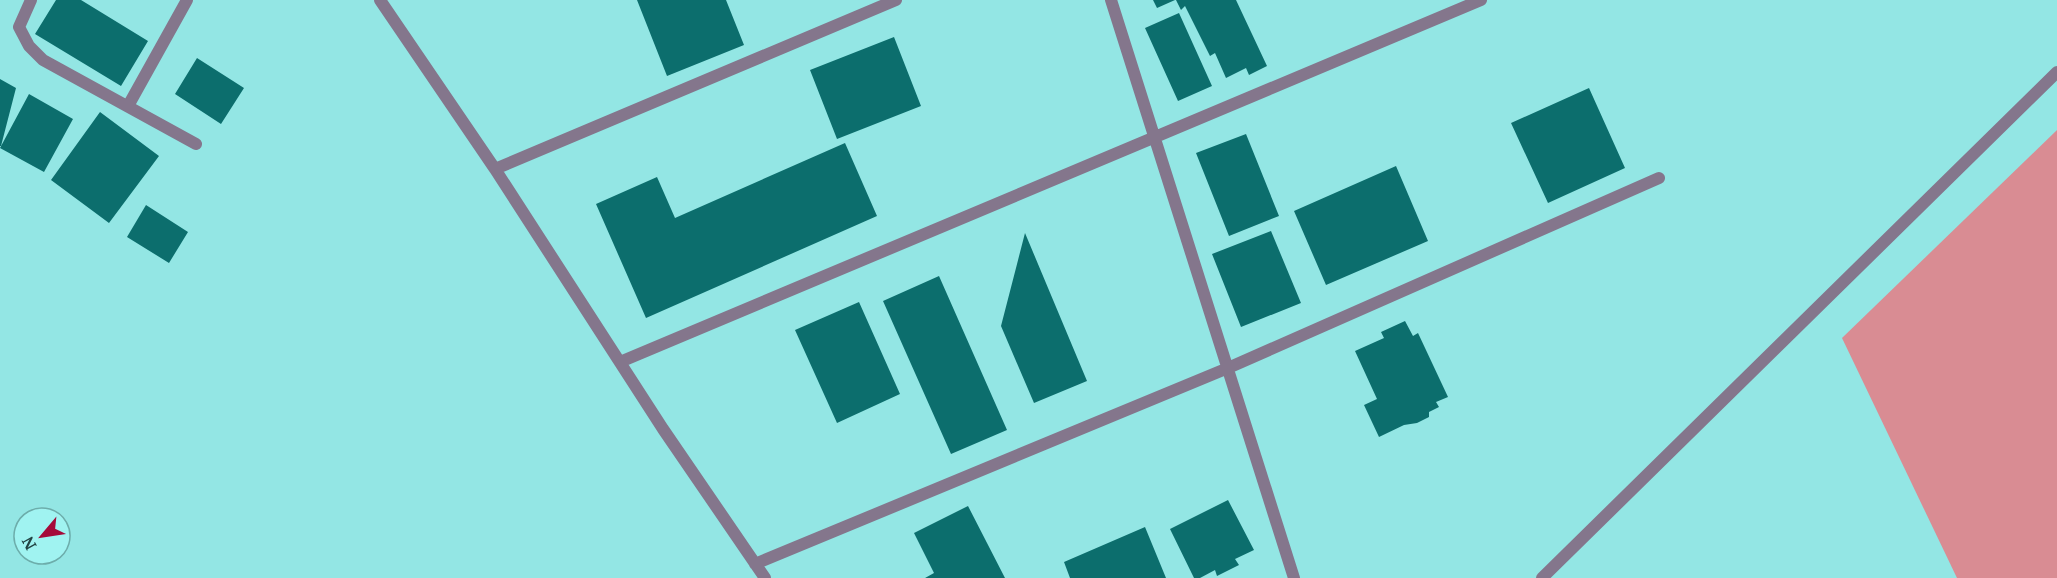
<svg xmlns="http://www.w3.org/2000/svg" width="2057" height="578" font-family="'PT Serif',serif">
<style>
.forest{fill:#d98c93}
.building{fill:#0c6e6d}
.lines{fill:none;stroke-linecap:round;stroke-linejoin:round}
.street{stroke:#84768c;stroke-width:12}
</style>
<rect width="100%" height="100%" fill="#93e6e4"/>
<path class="forest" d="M2057,130V578H1957L1842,338Z"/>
<path class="building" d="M56,0H81L148,41L121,86L35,34Z
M637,0H726L744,45L667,76Z
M1153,0H1175L1157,8Z
M1176,0H1236L1267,66L1249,75L1246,68L1226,78L1215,53L1210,56L1185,6L1181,10Z
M1179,13L1212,86L1178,101L1145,28Z
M894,37L921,106L837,139L810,70Z
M197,58L244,88L221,124L175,94Z
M0,79L16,88L1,146H0Z
M1589,88L1625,168L1548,203L1511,123Z
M29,94L73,119L44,172L0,148Z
M100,112L159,156L109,223L51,180Z
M1246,134L1279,216L1229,236L1196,153Z
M845,143L877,216L646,318L596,204L657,177L675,218Z
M1396,166L1428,241L1326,285L1294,211Z
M146,205L188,232L169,263L127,237Z
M1271,231L1301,303L1241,327L1212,254Z
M1025,233L1087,381L1034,403L1001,326Z
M939,276L1007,430L951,454L883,301Z
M859,302L900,394L837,423L795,330Z
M1405,321L1413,336L1418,333L1448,397L1436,402L1439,407L1429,412V417L1417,423L1404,425L1379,437L1364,405L1377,399L1355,351L1384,338L1381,332Z
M1228,500L1254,550L1235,559L1239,565L1217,576L1215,570L1200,578H1194L1170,529Z
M968,506L1005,578H925L934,573L914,533Z
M1145,527L1166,578H1070L1064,562Z"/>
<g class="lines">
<path class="street" d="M31,0L19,27L29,46L43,60L196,144
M380,0L495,169L663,429L765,578
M1111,0L1294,578
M128,106L187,0
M495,169L896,0
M620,362L1481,0
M755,564L1228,368L1659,178
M1542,578L2057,72"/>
</g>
<g transform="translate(42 536) rotate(241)"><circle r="28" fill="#a0f3f1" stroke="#6dadab" stroke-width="1.5"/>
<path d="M0-4.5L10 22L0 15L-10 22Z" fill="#a50a39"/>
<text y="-9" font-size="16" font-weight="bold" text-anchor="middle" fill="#214343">N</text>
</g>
</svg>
